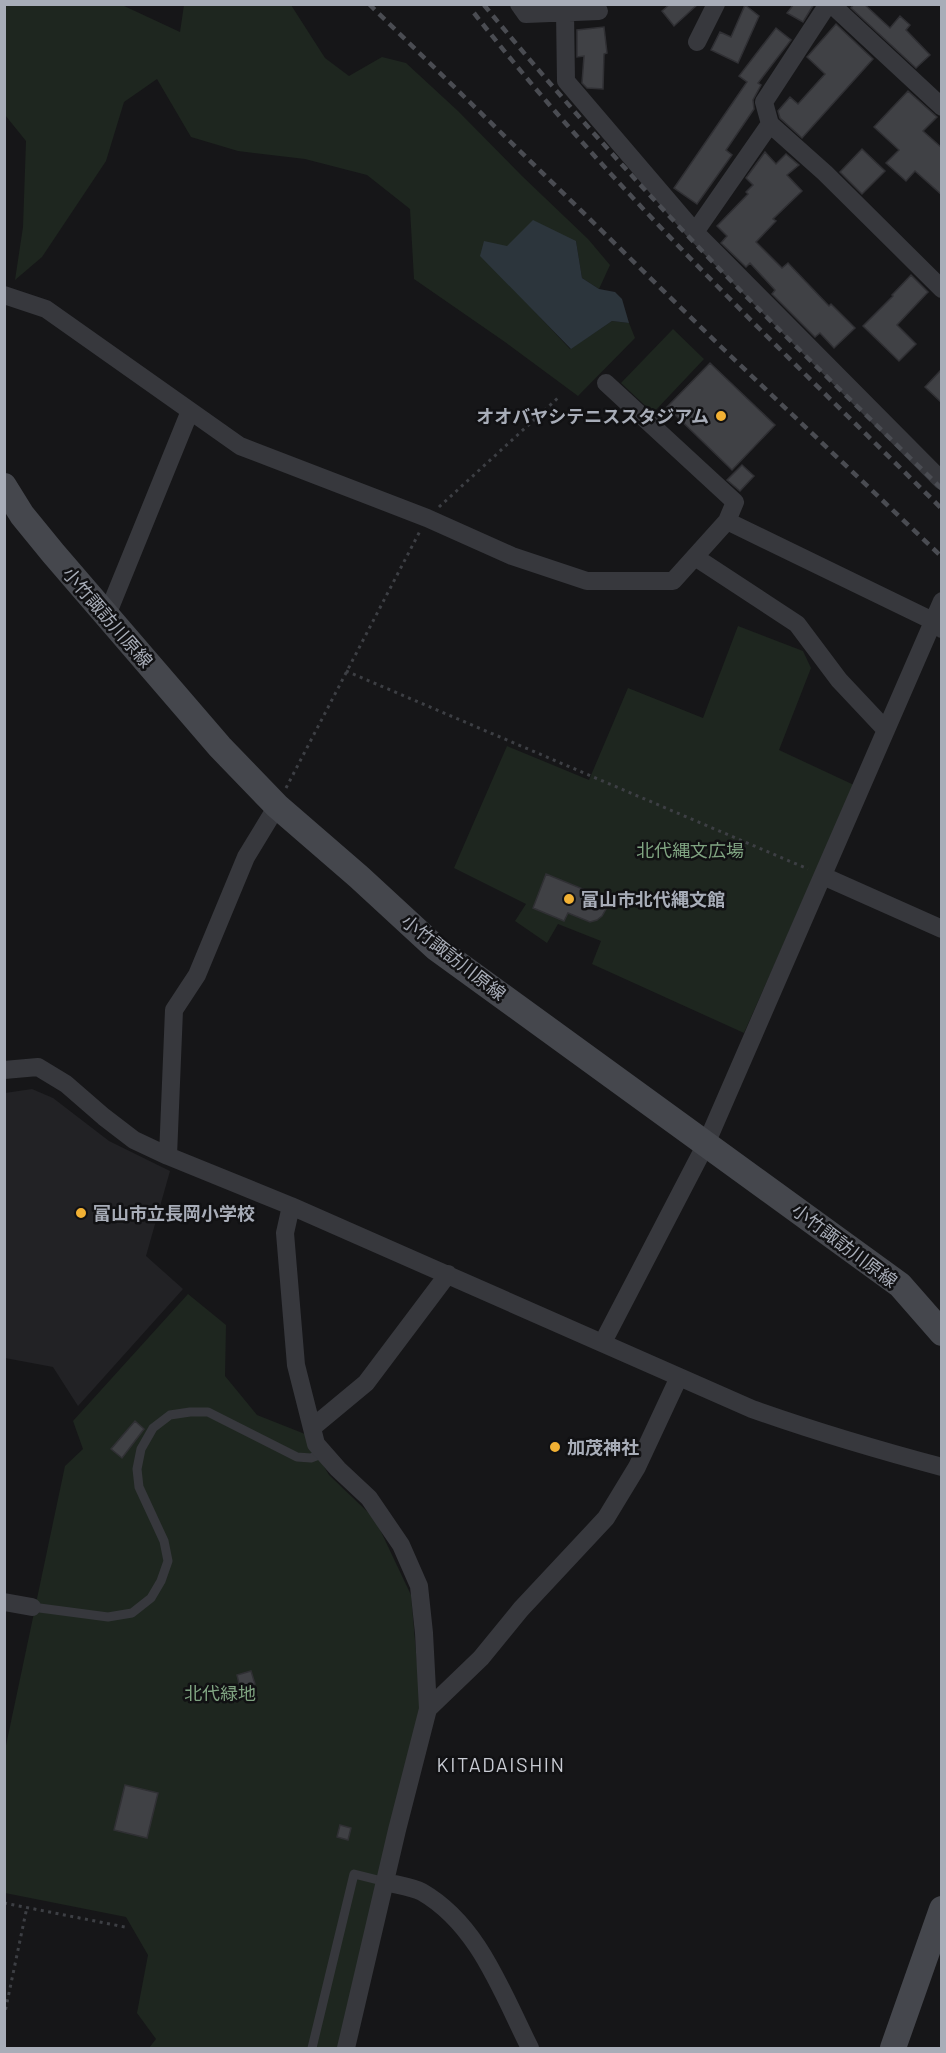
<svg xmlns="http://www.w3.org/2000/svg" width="946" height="2053" font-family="Barlow,'Noto Sans JP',sans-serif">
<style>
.built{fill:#222225}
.green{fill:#1e261f}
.water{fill:#2c353c}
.building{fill:#404145;stroke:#303034;stroke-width:1.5}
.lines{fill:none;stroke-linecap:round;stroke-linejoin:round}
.path{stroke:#3d3f44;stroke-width:3;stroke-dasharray:3 4.5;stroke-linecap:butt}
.lane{stroke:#37383d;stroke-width:9}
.street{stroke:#37383d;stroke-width:18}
.secondary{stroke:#45474d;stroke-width:26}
.rail{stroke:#4a4c52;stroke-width:4.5;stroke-dasharray:8 6;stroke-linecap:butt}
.poi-dot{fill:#f2b134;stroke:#111113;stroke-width:2}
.labels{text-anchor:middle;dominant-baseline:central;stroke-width:5;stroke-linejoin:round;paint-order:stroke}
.poi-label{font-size:18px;font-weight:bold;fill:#a8adb8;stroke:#111113;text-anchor:start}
.street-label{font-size:18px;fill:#a8adb8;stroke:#111113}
.park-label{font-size:18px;fill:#7fa381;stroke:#111113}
.neighbourhood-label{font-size:20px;letter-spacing:1.5px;fill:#c9ccd4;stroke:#111113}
</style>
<rect width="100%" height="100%" fill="#161618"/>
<path class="built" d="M32,1089L53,1098L109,1141L170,1171L146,1256L183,1289L78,1406L53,1367L5,1358V1093Z"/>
<path class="green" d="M4,5H122L180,32L184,5H291L325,58L349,76L382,57L406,63L458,111L522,176L588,239L610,265L599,289L582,278L576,241L524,300L570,349L612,321L629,323L635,338L578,396L505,342L414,279L410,209L367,175L305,159L238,151L191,137L157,79L124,102L106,161L42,257L15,280L23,227L26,141L5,115Z
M673,329L704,359L653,413L621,383Z
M738,626L803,651L811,668L779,750L854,785L744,1033L592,964L601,941L558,924L547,943L515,921L526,904L454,868L507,746L589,780L628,688L703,718Z
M188,1294L226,1325L225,1376L257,1415L305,1434L329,1475L375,1519L411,1595L421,1709L342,2048H149L156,2039L137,2013L148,1955L126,1917L5,1893V1750L65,1466L83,1449L73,1421Z"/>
<path class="water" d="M533,220L576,241L582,278L599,289L615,292L622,299L629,323L612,321L571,349L480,256L484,241L507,246Z"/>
<path class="building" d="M670,4H698L674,26L662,11Z
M794,4H814L803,22L787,13Z
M854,4H864L890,28L900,16L910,25L906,30L930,55L916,68L851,8Z
M745,5L759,16L738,63L711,50L720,32L731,37Z
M836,24L873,59L802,138L780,118L778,111L790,97L798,104L825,74L807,57Z
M604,27L607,53L604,54L603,89L587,88L582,83L584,56L577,57V30Z
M776,28L791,40L758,83L761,85L753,100L754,109L726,150L732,155L697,204L674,188L747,82L739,76Z
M908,91L937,117L923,131L942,148V195L915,171L906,181L886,163L899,150L874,127Z
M862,149L885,171L862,194L840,172Z
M765,152L776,164L786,154L799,165L787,175L802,191L773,219L776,221L756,242L782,268L788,263L829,306L831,304L855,328L834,348L820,333L815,337L772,294L775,290L750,263L746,267L721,243L727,236L717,226L748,194L746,192L753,185L746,178Z
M911,275L928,292L897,325L916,344L899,361L863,326L893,296L892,295Z
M710,363L775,425L732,470L667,407Z
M942,369V403L925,387Z
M742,465L754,476L740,491L727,480Z
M546,874L600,896L605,902L606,909L602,916L597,920L590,922L568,913L564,921L533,908Z
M135,1421L144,1429L122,1458L111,1449Z
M251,1671L255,1684L240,1688L237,1675Z
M125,1785L158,1793L147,1838L114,1830Z
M340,1825L351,1828L348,1840L337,1837Z"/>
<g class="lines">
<path class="path" d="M439,507L560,396
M346,671L808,869
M286,788L420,531
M4,1903L125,1927
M4,2017L27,1907"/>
<path class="lane" d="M32,1607L108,1617L132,1613L151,1598L161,1581L168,1561L164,1541L139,1487L137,1469L141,1449L153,1428L170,1415L190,1412H208L297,1457L311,1458L324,1453
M312,2048L354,1874L386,1882"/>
<path class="street" d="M519,4L526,14L599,11
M828,4L764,102L770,124L825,173L942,289
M831,4L942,107
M565,12L566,81L695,232
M697,42L716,4
M770,124L695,232L942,481
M4,295L46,309L240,446L427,518L512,556L587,581H673L727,521L735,502L606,383
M727,521L933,621L942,629
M695,557L797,624L839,680L886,730
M107,615L190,411
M823,876L942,929
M4,1070L38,1067L66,1084L104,1117L134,1140L168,1156L291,1206L752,1409C814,1431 878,1450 942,1467
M168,1156L174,1010L197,975L246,857L277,806
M291,1206L285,1233L296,1365L316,1444L338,1469L369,1498L401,1545L419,1586L424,1633L428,1709
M603,1342L706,1144L942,601
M313,1427L366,1383L448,1274
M4,1602L32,1607
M386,1882C397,1885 412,1887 422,1892C479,1925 502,1993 530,2048
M346,2048L397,1830L428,1709L481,1658L521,1609L606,1518L637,1467L679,1377"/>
<path class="secondary" d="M4,486L22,515L53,553L220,747L277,806L359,877L436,948L900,1285L942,1333
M893,2048L942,1909"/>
<path class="rail" d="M369,4L717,343L942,557
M484,5C549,84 618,162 688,236C770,323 857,406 942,489
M474,13C614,192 780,349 942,509"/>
</g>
<g class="poi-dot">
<circle cx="721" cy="416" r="6"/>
<circle cx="569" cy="899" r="6"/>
<circle cx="81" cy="1213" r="6"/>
<circle cx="555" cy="1447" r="6"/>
</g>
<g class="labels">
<g class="poi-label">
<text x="709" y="416" text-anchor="end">オオバヤシテニススタジアム</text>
<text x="581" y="899">富山市北代縄文館</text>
<text x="93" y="1213">富山市立長岡小学校</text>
<text x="567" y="1447">加茂神社</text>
</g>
<g class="street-label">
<text transform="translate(108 617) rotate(49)">小竹諏訪川原線</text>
<text transform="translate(454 957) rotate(38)">小竹諏訪川原線</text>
<text transform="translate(845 1245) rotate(37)">小竹諏訪川原線</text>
</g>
<g class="park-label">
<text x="690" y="850">北代縄文広場</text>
<text x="220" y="1693">北代緑地</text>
</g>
<g class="neighbourhood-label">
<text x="501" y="1764">KITADAISHIN</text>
</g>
</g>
<rect width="946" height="2053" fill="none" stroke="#a8adb8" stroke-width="12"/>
</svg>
